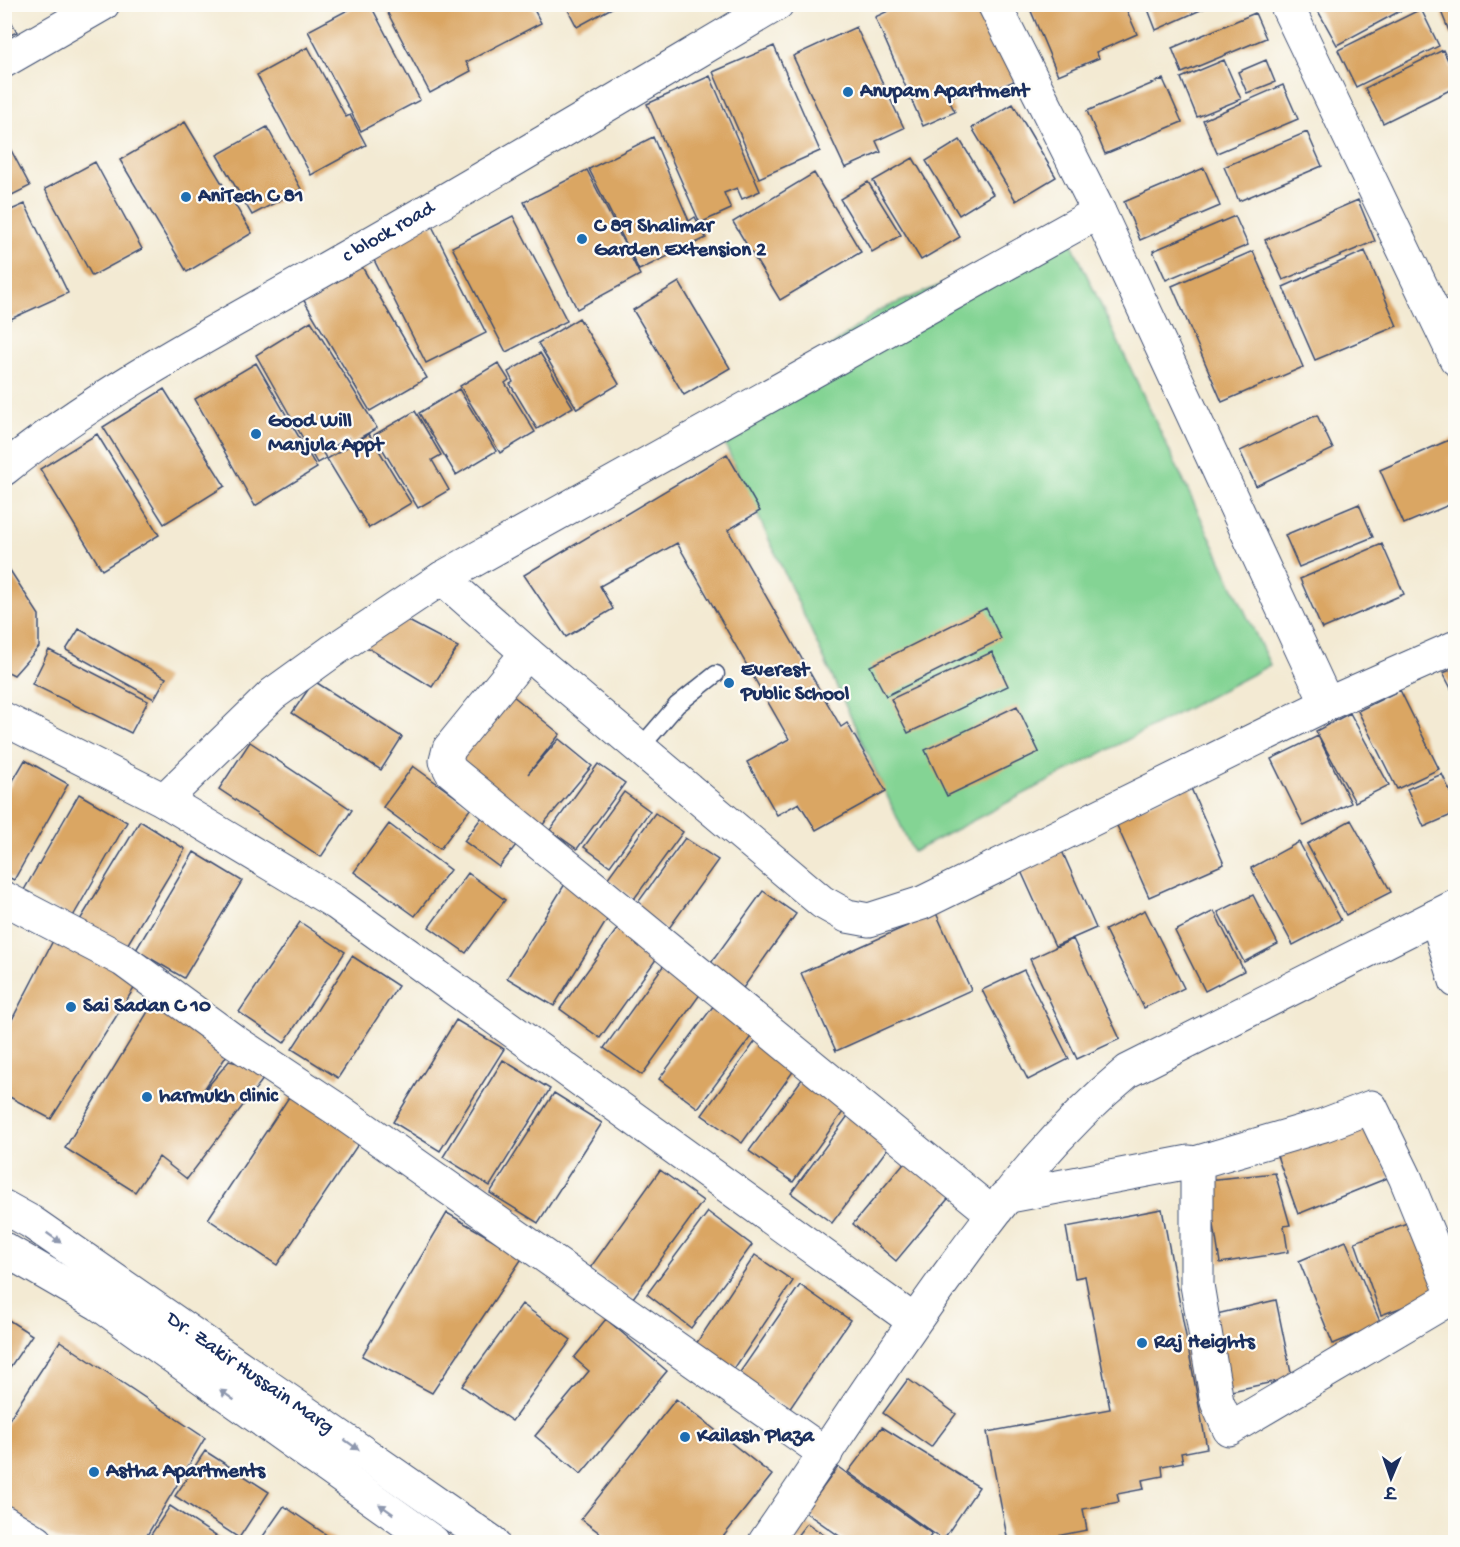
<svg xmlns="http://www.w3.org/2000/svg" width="1460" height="1547" font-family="'Gochi Hand','Playpen Sans Deva',sans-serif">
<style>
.green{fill:#84d494;stroke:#508279;stroke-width:1.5}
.building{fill:#daa663}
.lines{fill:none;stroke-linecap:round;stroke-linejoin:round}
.lane-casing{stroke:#3b4b70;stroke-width:19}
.street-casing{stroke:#3b4b70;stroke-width:35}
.secondary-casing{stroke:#3b4b70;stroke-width:35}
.lane{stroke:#fff;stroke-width:16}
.street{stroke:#fff;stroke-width:33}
.secondary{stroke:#fff;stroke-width:33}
.oneway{fill:#8d97ae}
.poi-dot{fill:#1f6fb2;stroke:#fdfcf7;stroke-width:2}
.labels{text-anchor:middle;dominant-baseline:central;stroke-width:4.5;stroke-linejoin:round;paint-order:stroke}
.poi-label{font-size:21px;font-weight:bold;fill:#1b2f5e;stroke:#fdfcf7;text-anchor:start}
.street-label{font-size:21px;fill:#1b2f5e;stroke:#fdfcf7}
</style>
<rect width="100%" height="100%" fill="#fdfcf7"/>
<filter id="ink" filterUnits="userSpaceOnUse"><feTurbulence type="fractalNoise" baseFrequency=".0167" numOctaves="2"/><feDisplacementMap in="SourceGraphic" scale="12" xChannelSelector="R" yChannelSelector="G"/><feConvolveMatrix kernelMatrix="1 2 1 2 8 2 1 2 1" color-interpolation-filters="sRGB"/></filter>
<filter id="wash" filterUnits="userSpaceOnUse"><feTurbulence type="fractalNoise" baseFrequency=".008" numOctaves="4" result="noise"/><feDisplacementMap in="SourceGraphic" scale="24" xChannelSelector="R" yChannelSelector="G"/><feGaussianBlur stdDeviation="1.35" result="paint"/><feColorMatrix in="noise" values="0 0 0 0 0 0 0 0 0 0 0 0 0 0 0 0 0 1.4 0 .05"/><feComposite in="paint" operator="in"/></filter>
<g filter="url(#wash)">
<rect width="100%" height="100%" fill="#f3ead3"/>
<path class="green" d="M1067,233L1270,665L913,852L719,431L878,311Z"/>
<g id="blocks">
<path class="building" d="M359,4H370L420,100L361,131L308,31Z
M383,4H531L541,23L466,62L471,71L430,93Z
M565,4H619L577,27Z
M903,4H989L1021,78L980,96L975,86L948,98L955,112L923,126L875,17Z
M1028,4H1124L1137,34L1096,52L1099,58L1058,75Z
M1146,4H1214L1156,30Z
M1326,4H1413L1337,45L1317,9Z
M1438,4H1456V35L1451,36Z
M4,8L17,32L4,38Z
M1421,9L1439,46L1356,87L1338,50Z
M1255,13L1266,38L1182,73L1172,48Z
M856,27L904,128L876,141L881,152L845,168L793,56Z
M774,46L820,151L759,178L713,72Z
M308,47L346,117L350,115L366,145L311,175L257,75Z
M1443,50L1456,77V87L1383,123L1365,88Z
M1224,60L1241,99L1197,117L1181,78Z
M1266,60L1275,82L1247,93L1238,72Z
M710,76L760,191L742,199L737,188L724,193L731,209L700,223L647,104Z
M1163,79L1182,122L1105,154L1087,111Z
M1283,85L1298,119L1217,153L1203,120Z
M1013,104L1056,177L1016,201L972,128Z
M185,122L252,233L187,272L120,160Z
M267,127L301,189L252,215L217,155Z
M1307,132L1322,166L1239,201L1224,167Z
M4,137L30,186L4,199Z
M653,137L689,221L695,217L706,238L639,270L589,169Z
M960,140L993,194L959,215L926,161Z
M913,158L960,237L921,260L873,181Z
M95,162L142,249L92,276L45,189Z
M1204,168L1220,206L1140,240L1124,202Z
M587,170L640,275L577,309L524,202Z
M814,173L861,252L780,300L733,222Z
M868,182L901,235L872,252L840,199Z
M1358,200L1375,241L1283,280L1265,240Z
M25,204L68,293L4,322V213Z
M513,216L567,321L506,352L452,247Z
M1235,216L1248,245L1166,280L1153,251Z
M431,224L486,333L426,363L371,254Z
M1253,251L1303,367L1222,402L1172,286Z
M1365,251L1397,326L1315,360L1283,287Z
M361,265L427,378L370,411L303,299Z
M679,282L730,368L684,395L633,310Z
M579,318L619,384L577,409L538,343Z
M311,321L377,428L351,443L348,438L323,453L326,458L317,463L256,355Z
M540,353L573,407L537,429L510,384L513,382L508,372Z
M256,363L317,468L255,506L195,399Z
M498,363L509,380L505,383L535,432L500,453L460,386Z
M164,389L225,486L164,524L103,427Z
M459,389L496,451L456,475L419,413Z
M415,411L441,455L432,460L449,490L418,508L374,435Z
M1317,415L1333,449L1256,486L1240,451Z
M97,434L159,535L102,570L40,469Z
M369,434L411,503L369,528L327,459Z
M1456,437V502L1404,524L1380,470Z
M727,454L760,511L728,530L841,727L847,723L886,791L816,830L799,803L777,815L747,762L789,739L677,543L600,586L613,609L566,637L524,575Z
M1359,504L1373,537L1299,567L1285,535Z
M1382,544L1404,594L1322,629L1300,579Z
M4,561L39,615V647L14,675L4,670Z
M986,608L1001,639L886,696L870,666Z
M403,618L458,647L432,687L363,645Z
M79,629L166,678L154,699L66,650Z
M49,650L148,701L131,733L32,684Z
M992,652L1008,686L908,733L891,699Z
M1456,668V698L1443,673Z
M314,681L402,737L381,770L292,713Z
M1400,690L1439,769L1397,789L1358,711Z
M507,691L560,734L528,774L559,739L592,766L540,828L457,757Z
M1017,706L1039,752L947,796L925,750Z
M1350,713L1389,785L1355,802L1316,731Z
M1318,736L1351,803L1304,826L1271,759Z
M250,742L352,810L321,857L219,789Z
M25,760L68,784L14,880L4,875V796Z
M598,764L625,783L577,849L550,830Z
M413,766L471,808L440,849L383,807Z
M1442,774L1456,804V813L1424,827L1407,789Z
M1190,786L1224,864L1149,897L1114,819Z
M624,792L650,811L610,866L584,847Z
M79,794L127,822L72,918L24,890Z
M490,806L526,832L499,867L464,841Z
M655,813L683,832L634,899L607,879Z
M1351,820L1391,892L1346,915L1307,844Z
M140,821L185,849L123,952L77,925Z
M389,824L450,870L415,916L354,872Z
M685,838L718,860L667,931L634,908Z
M1299,842L1341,920L1293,945L1251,868Z
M1062,851L1096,928L1055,946L1020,869Z
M194,852L242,881L184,978L136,950Z
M468,873L505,900L466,953L429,927Z
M568,879L615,907L554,1006L507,978Z
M763,891L796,914L741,991L708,967Z
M1253,895L1278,944L1244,962L1218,912Z
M1145,910L1184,988L1144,1008L1105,930Z
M1214,911L1244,971L1205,991L1175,931Z
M936,913L971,990L836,1051L801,973Z
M300,922L345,952L284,1043L239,1012Z
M622,922L662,951L600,1038L560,1009Z
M57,933L140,979L51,1119L4,1094V1035Z
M1073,939L1120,1039L1077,1059L1030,959Z
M671,955L709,982L642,1075L604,1048Z
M352,956L398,986L338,1078L292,1049Z
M1024,970L1069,1059L1028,1080L982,990Z
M717,1001L756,1030L698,1108L659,1079Z
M152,1005L233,1046L199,1097L229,1061L270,1070L187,1179L159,1157L135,1192L65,1148Z
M456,1020L504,1049L440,1151L393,1122Z
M757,1039L797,1066L742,1143L702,1115Z
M503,1060L550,1089L490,1186L443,1157Z
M805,1075L848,1105L793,1182L749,1151Z
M295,1088L365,1134L277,1265L208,1219Z
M554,1093L602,1123L538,1223L490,1193Z
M850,1113L891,1144L832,1223L791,1193Z
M1364,1115L1390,1177L1298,1214L1276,1153Z
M913,1152L957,1188L896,1261L853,1224Z
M660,1170L703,1201L633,1298L590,1268Z
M1275,1173L1290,1225L1284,1226L1288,1252L1220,1263L1207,1180Z
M1162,1209L1207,1448L1181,1453L1183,1462L1162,1466L1163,1476L1142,1480L1144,1489L1117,1494L1119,1502L1083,1509L1087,1530L1046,1538V1542H1008L987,1432L1110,1409L1085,1276L1075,1278L1066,1227Z
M708,1212L752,1245L691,1328L647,1294Z
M447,1213L523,1257L432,1393L362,1356Z
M1418,1219L1444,1292L1381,1315L1355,1242Z
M1346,1241L1381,1324L1333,1344L1299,1261Z
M755,1255L793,1281L732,1372L694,1347Z
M800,1285L850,1320L789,1410L738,1375Z
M1276,1300L1292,1378L1222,1393L1208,1316Z
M522,1304L571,1340L512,1421L462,1386Z
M4,1317L32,1335L4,1376Z
M606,1319L667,1371L581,1474L535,1436L589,1371L574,1358Z
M60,1341L205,1438L143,1542H62L4,1507V1427Z
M908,1379L956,1414L931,1447L883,1413Z
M676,1399L772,1475L719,1542H612L581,1519Z
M882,1427L979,1487L943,1540L848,1472Z
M205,1451L269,1492L239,1538L175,1496Z
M838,1467L932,1534L926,1542H848L805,1512Z
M170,1506L225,1542H146Z
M284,1506L337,1542H259Z
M807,1523L834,1542H792Z"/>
</g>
</g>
<g filter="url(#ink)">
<use href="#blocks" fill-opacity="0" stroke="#3b4b70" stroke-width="1.5"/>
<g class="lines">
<defs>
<path id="lane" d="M640,748L677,705L716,674"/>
<g id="street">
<path d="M994,4L1099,212L1327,704"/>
<path d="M1286,4L1456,359"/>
<path d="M4,61L103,4"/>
<path id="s1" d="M4,469C107,386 228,325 343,259C489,176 632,90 777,4"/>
<path d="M442,578L527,653L822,902L847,916L869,920L922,903L1327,704L1456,647"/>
<path d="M527,653L449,749L446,761L451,771L992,1213"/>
<path d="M4,719L164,800L336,903L914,1321"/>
<path d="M164,800L273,694L334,650L442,578L1099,212"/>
<path d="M4,898L123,960L234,1041L338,1110L826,1454"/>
<path d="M1436,916L1456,981"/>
<path d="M1005,1197L1189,1162L1195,1163L1197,1169V1285L1217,1402L1229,1429L1449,1299L1452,1292L1405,1177L1371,1107L1324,1125L1195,1163"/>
<path d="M4,1522L37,1542"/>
<path d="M765,1542C828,1451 887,1357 953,1268C1006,1195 1058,1129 1128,1071L1456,906"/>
</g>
<g id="secondary">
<path id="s2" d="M4,1207L31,1222L492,1542"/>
<path d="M4,1249L99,1304L433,1542"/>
</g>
</defs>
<use href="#lane" class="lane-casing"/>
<use href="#street" class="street-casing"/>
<use href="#secondary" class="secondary-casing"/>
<use href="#lane" class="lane"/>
<use href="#street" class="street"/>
<use href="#secondary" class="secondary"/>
</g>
<defs><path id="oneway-solid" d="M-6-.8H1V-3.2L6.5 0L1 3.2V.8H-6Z" transform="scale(1.5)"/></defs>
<g class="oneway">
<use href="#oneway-solid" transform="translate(54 1238) rotate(35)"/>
<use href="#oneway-solid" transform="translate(227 1395) rotate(-145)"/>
<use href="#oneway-solid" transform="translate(352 1445) rotate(35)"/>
<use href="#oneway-solid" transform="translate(386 1509) rotate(-145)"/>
</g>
</g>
<g class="poi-dot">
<circle cx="848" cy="92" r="6"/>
<circle cx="186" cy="197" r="6"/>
<circle cx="582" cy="239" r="6"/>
<circle cx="256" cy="434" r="6"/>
<circle cx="729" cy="683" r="6"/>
<circle cx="71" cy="1007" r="6"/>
<circle cx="147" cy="1097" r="6"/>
<circle cx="1142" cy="1343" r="6"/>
<circle cx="685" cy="1437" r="6"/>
<circle cx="94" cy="1472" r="6"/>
</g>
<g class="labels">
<g class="poi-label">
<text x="860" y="92">Anupam Apartment</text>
<text x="198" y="197">AniTech C 81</text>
<text x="594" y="227">C 89 Shalimar<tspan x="594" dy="24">Garden Extension 2</tspan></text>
<text x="268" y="422">Good Will<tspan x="268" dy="24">Manjula Appt</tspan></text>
<text x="741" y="671">Everest<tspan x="741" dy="24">Public School</tspan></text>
<text x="83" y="1007">Sai Sadan C 10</text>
<text x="159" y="1097">harmukh clinic</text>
<text x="1154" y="1343">Raj Heights</text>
<text x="697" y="1437">Kailash Plaza</text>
<text x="106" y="1472">Astha Apartments</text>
</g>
<g class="street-label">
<text stroke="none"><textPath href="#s1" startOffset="452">c block road</textPath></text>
<text stroke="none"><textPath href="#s2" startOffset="297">Dr. Zakir Hussain Marg</textPath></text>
</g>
</g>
<rect width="1460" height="1547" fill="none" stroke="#fdfcf7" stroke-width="24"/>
<g transform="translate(1391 1478) rotate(182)" stroke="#fdfcf7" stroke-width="4.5" paint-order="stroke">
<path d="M0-4.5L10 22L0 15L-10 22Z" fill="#1b2f5e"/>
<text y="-9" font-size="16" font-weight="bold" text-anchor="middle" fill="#1b2f5e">उ</text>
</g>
</svg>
